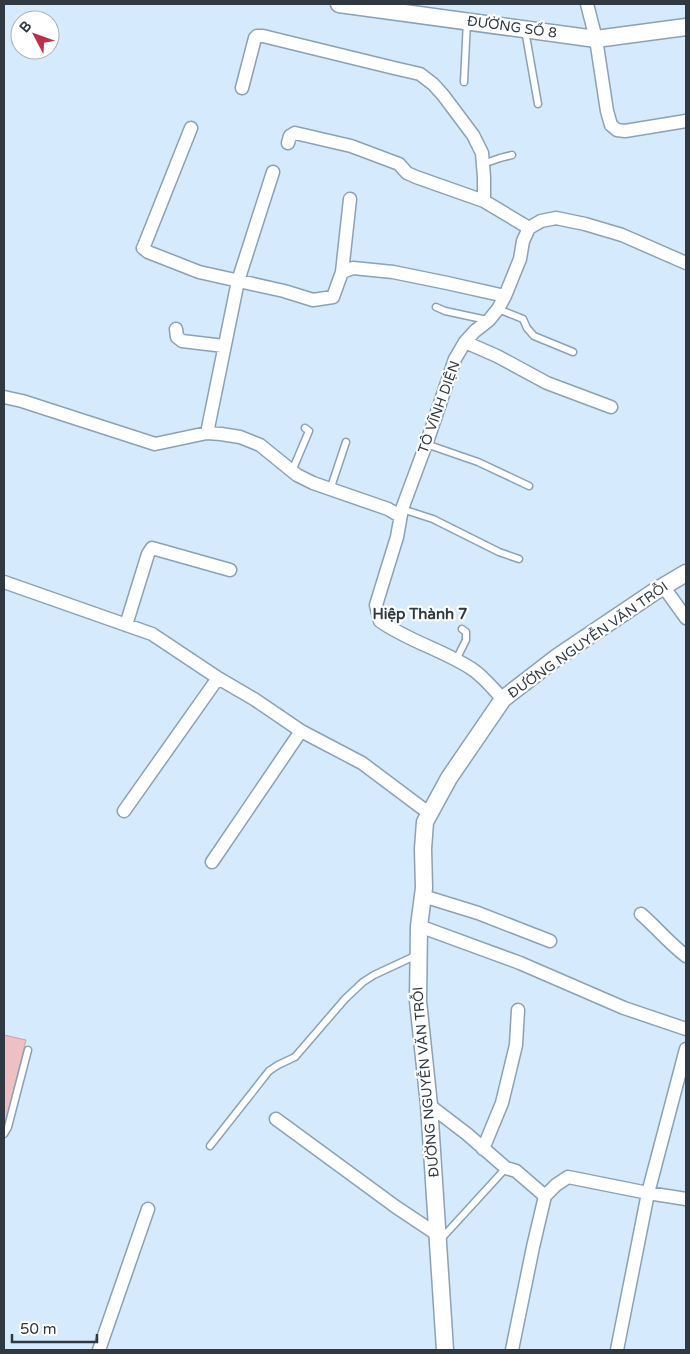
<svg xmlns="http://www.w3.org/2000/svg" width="690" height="1354" font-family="'Varela Round',sans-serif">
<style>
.building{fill:#efc0c1;stroke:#c7a4a5}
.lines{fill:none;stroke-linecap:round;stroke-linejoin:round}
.service-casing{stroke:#8aa1b6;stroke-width:9}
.minor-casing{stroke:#8aa1b6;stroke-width:15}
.tertiary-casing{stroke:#8aa1b6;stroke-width:19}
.service{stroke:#fff;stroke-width:6}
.minor{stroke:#fff;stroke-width:12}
.tertiary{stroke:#fff;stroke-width:16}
.labels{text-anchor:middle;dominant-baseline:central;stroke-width:4.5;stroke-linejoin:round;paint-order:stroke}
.street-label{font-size:14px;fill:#303942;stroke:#fff}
.neighbourhood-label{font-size:15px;font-weight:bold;fill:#303942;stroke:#fff}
</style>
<rect width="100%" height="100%" fill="#d6eafd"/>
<path class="building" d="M4,1035L26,1040L5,1125H4Z"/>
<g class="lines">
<defs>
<path id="service" d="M525,30L538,104
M464,82L467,21
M483,164L500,158L512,155
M436,307L445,311L487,320
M498,309L523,319L527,328L534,336L573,352
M426,444L478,462L529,486
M292,471L309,431L305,428
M330,490L346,442
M402,509L433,519L499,552L519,559
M456,660L466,640V632L462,629
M4,1134L8,1127L28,1050
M210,1146L269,1071L278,1065L295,1057L345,999L363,982L374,975L417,955
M441,1239L506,1168"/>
<path id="minor" d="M587,4L596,39L607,111L611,125L617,130L625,131L686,121
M242,88L255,38L257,36H263L394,68L420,74L433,84L443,95L473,135L482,153L484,177V201L529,228
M191,128L144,246L143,248L148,252L199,272L284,291L313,300L333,297L342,272L353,268L393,272L447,283L505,296
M288,143L290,136L295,133L351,146L399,164L407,173L416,177L484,201
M342,272L350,199
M176,329L177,337L182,341L224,346
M465,342L497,356L547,383L611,407
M4,397L22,401L155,444L207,433L221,434L240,437L260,445L297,475L313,483L388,509L400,516
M207,433L238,281L273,172
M4,582L152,634L218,678L254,699L301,731L362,763L430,814
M663,586L686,618
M126,625L148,554L152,548L230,570
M503,699C493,689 484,677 472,669C443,650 408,641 380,621L376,605L397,537L402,509L428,439L455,359L465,342L475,331L489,320L498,309L505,296L520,259L523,241L529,228L541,221L556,218L585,224L622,235L686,263
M124,811L218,678
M212,862L301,731
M423,896L478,913L550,941
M641,914C657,928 670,944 686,956
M419,926L520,963L624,1008L686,1029
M429,1105L467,1134L506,1168L516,1171L545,1196
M276,1119L396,1207L438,1235
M483,1149L502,1103L516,1045L518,1010
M99,1350L148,1209
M512,1350L533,1247L545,1196L556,1185L568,1177L648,1193L686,1049
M617,1350L648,1193L686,1199"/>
<path id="tertiary" d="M339,4L596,39L686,27
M445,1350L429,1105L418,1001L419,926L424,888L423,849L425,822L449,778L503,699L556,658L654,592L686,573"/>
</defs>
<use href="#service" class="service-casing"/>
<use href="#minor" class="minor-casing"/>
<use href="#tertiary" class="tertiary-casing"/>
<use href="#service" class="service"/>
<use href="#minor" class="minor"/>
<use href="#tertiary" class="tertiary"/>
</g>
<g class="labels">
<g class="street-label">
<text transform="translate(512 27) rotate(8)">ĐƯỜNG SỐ 8</text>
<text transform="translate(439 407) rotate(-70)">TÔ VĨNH DIỆN</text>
<text transform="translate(588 640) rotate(-35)">ĐƯỜNG NGUYỄN VĂN TRỖI</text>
<text transform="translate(426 1082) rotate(-95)">ĐƯỜNG NGUYỄN VĂN TRỖI</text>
</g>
<g class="neighbourhood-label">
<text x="420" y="614">Hiệp Thành 7</text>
</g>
</g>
<rect width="690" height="1354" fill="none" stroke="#303942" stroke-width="10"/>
<g transform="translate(35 35) rotate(311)"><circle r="24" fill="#ffffff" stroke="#acb0b3"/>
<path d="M0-4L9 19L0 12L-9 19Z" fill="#bf2e48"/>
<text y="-8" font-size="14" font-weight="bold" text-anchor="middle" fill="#303942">B</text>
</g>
<path d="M12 1334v8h85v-8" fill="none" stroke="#303942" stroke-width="2.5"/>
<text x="20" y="1334" font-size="15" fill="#303942" stroke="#ffffff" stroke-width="4" paint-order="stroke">50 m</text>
</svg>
